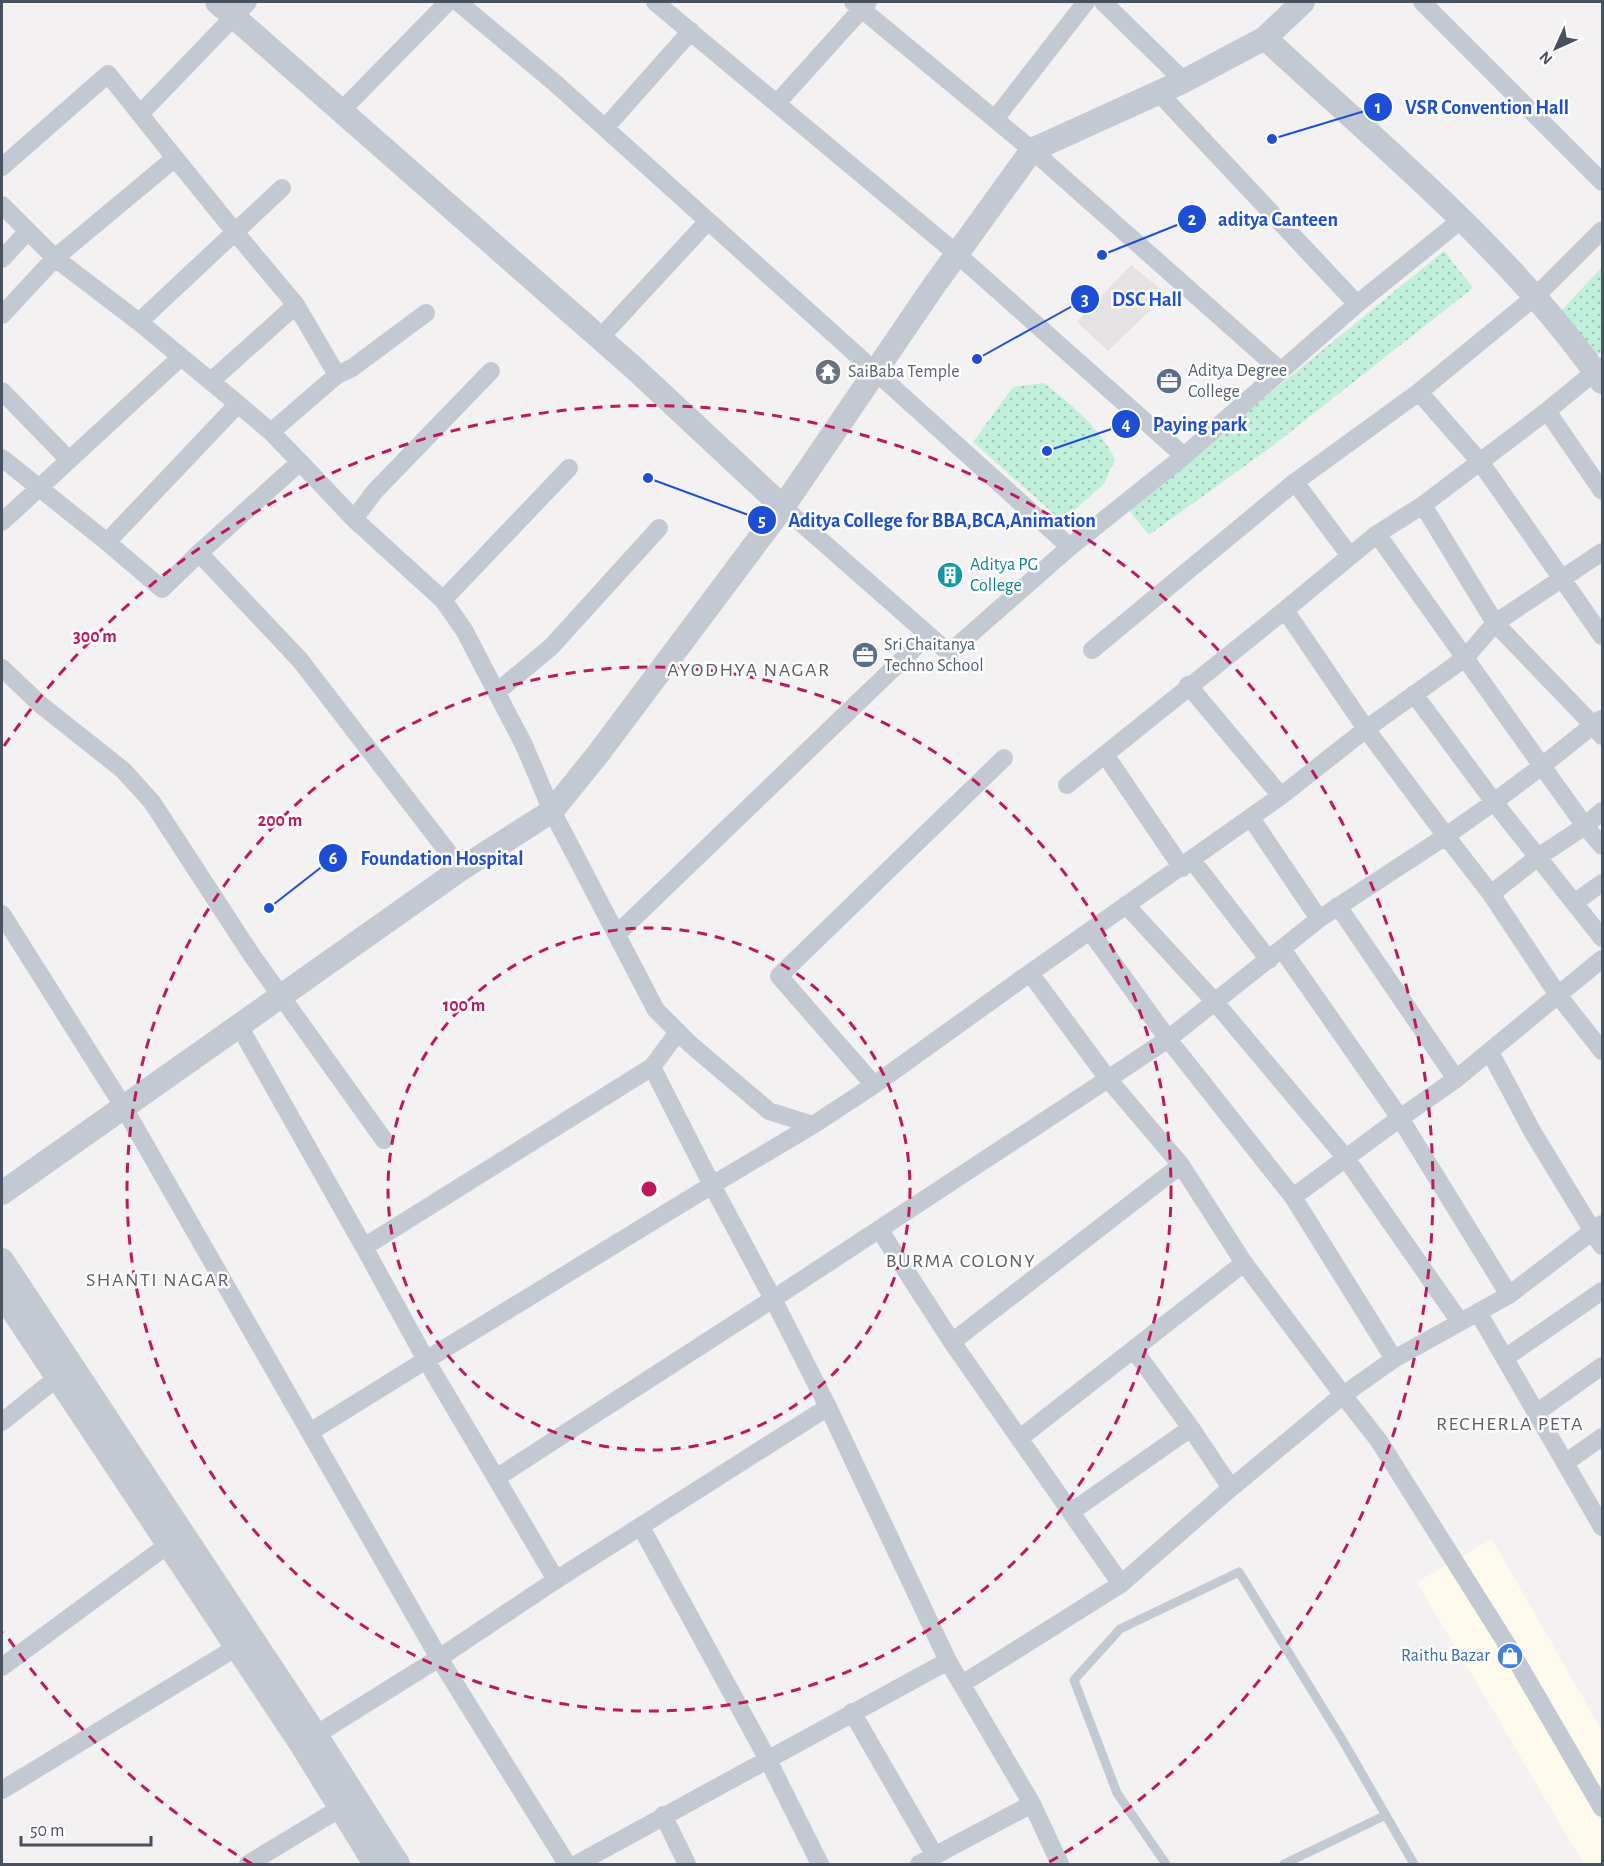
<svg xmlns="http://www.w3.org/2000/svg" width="1604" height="1866" font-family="'Alegreya Sans',sans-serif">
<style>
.commercial{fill:#fdfaec}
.education{fill:#e4e2e3}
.park{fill:url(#park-dots)}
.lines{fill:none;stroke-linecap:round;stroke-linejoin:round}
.service{stroke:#c2c9d3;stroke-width:9}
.minor{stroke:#c2c9d3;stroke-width:18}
.tertiary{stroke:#c2c9d3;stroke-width:24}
.ring{fill:none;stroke:#c2185b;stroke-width:3;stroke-dasharray:10 8}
.labels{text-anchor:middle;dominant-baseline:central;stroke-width:5;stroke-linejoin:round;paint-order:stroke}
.service-label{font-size:18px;fill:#4e5e75;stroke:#fff;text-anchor:start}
.worship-label{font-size:18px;fill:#5b616d;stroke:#fff;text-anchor:start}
.culture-label{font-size:18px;fill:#0d838f;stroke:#fff;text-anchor:start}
.shop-label{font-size:18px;fill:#366cbe;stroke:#fff;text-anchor:end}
.neighbourhood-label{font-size:20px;letter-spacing:1.5px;fill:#5d6066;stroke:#fff}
.centre{fill:#c2185b;stroke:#fff;stroke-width:3}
.ring-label{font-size:18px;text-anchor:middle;font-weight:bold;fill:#c2185b;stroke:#fff;stroke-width:5;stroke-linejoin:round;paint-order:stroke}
.leader{fill:none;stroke:#1d4ed8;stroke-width:2}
.callout-dot{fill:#1d4ed8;stroke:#fff;stroke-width:2}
.mark-label{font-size:18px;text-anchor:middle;font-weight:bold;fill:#fff}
.callout-label{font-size:20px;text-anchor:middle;font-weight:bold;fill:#1d4ed8;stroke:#fff;stroke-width:5;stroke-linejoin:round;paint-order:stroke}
</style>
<defs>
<pattern id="park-dots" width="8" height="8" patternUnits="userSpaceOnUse" patternTransform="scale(1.5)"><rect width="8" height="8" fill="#c0f0d9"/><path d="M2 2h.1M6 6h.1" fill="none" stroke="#9ec5b3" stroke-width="1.8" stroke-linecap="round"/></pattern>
</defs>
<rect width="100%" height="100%" fill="#f3f1f1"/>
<path class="commercial" d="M1492,1539L1602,1731V1864H1584L1417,1582Z"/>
<path class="education" d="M1131,265L1167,294L1108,351L1077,322Z"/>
<path class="park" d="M1444,251L1473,288L1271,447L1149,535L1128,509Z
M1602,267V352L1597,356L1559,313Z
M1044,383C1073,406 1098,426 1115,459L1104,484L1062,521L973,442L1013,387Z"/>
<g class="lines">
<path class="service" d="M1166,1864L1117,1793L1074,1680L1120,1629L1239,1572L1343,1741L1414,1864
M1284,1864L1386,1815"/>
<path class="minor" d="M458,2L555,83L1070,547
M655,2L957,254L1184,456
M853,2L1032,150L1281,371
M1103,2L1184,81
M1422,2L1602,182
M1158,92L1357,304
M777,103L868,2
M342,110L448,2
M140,114L248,2
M995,119L1086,2
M605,128L691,31
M2,167L108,74L175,158
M282,188L235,232L296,305
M2,205L55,258L175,158L235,232L139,322
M2,259L27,232
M2,315L55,258L139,322L238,404
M600,338L708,221
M1602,366L1547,411L1602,491
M211,381L296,305L337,375
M2,391L68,459
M1419,392L1481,463L1602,636
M271,432L337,375L352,368L426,313
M2,458L107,542L238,404L271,432L300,462
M1423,505L1547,411
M783,507L949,653L1070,547L1184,456L1357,304L1461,220
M354,519L375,491L491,371
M2,522L181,357
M1377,534L1465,658L1366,729L1285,610Z
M1377,534L1423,505L1495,623L1593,725L1601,719
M107,542L162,589L199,553
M1602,552L1495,623L1465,658L1542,766L1593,725L1602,736
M1350,556L1295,482L1419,392L1536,296L1602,230
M443,600L569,468
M1092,650L1295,482
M2,668L41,705L123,770L152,802L251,954L384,1140
M1188,685L1281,796
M498,691L551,647L659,528
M1414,694L1494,802L1542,766L1585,826L1602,811
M1106,756L1182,868
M1067,785L1285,610
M1251,818L1319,919
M1192,860L1269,960
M1491,894L1538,857L1585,826L1602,846
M1575,902L1602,883
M1126,905L1215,1002L1345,1157L1460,1322
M1338,906L1456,1079
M2,914L123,1106L439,1658L306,1741
M1090,931L1168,1039L1293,1197L1400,1118L1509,1295
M617,934L928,635
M1602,938L1494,802L1446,836L1491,894L1558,995L1602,959
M1282,949L1400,1118L1456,1079L1558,995L1602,1051
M238,1024L364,1247
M1490,1052L1532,1131L1602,1246
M652,1067L678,1032
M874,1085L779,976L1004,758
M1293,1197L1394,1359
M1602,1224L1509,1295L1394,1359L1343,1395L1379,1441L1506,1643L1602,1808
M879,1229L952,1342L1121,1584L962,1684
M1478,1312L1602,1527
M952,1342L1181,1165
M1505,1358L1602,1291
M1536,1413L1602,1366
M2,1422L58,1377
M310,1432L426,1360L364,1247L652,1067L712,1185L813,1125L769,1111L690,1044L656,1010L552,811L524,745L464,630L443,600L354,519L300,462L199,553L300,660L461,869
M1020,1438L1244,1263L1181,1165L1108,1079L1168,1039L1319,919L1446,836L1366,729L1281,796L1030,973
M1565,1463L1602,1437
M496,1478L426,1360L712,1185L773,1299L1108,1079L1030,973L874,1085L813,1125
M1231,1488L1343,1395L1244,1263
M1071,1512L1191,1428L1134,1350
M641,1527L767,1758L820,1864
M556,1580L496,1478L773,1299L828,1407
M1121,1584L1231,1488L1191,1428
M2,1667L169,1544
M852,1712L935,1856
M2,1790L237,1647
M663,1815L687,1864
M248,1864L339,1809
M567,1864L439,1658L556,1580L828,1407L948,1661L1032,1804L1060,1864
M577,1864L948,1661
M919,1864L1032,1804"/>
<path class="tertiary" d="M217,2L634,368L783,507
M1265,38C1379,144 1514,254 1602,382
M2,1193L461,869L552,811L598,754L783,507L933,287L1032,150L1184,81L1265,38L1303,2
M2,1260L316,1735L398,1864
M2,1294L301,1744L375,1864"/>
</g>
<g class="ring">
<circle cx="649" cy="1189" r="261"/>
<circle cx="649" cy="1189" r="522"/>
<path d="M252 1864A783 783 0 0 1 4 1632M4 746A783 783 0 1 1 1046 1864"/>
</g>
<defs>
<symbol id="temple-disc" viewBox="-11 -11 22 22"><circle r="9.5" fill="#6b7280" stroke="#fff"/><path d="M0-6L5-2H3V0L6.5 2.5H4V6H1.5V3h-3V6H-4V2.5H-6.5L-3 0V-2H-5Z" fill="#fff"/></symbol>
<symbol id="office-disc" viewBox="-11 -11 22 22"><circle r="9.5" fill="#5c6f8a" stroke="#fff"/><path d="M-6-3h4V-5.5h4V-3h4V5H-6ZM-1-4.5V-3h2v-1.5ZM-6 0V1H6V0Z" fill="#fff"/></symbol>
<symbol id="building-disc" viewBox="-11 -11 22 22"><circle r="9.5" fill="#0f9aa8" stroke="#fff"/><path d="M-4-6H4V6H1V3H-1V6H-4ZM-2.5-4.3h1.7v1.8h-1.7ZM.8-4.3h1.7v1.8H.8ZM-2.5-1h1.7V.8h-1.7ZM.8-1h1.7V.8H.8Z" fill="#fff"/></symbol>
<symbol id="shop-disc" viewBox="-11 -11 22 22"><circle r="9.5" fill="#3f7fe0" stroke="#fff"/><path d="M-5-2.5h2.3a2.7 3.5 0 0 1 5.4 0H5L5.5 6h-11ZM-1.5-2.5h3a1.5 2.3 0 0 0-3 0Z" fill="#fff"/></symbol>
</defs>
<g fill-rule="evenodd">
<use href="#temple-disc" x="813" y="357" width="30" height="30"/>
<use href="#office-disc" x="1154" y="366" width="30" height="30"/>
<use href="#building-disc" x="935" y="560" width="30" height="30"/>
<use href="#office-disc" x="850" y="640" width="30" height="30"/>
<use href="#shop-disc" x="1495" y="1641" width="30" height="30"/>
</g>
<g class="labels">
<g class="service-label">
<text x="1188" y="371">Aditya Degree<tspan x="1188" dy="21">College</tspan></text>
<text x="884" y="645">Sri Chaitanya<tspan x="884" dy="21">Techno School</tspan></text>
</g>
<g class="worship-label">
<text x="848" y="372">SaiBaba Temple</text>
</g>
<g class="culture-label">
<text x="970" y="565">Aditya PG<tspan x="970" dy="21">College</tspan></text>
</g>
<g class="shop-label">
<text x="1490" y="1656">Raithu Bazar</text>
</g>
<g class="neighbourhood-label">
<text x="749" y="670">AYODHYA NAGAR</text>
<text x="961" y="1261">BURMA COLONY</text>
<text x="158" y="1280">SHANTI NAGAR</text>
<text x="1510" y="1424">RECHERLA PETA</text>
</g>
</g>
<circle cx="649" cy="1189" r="9" class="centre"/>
<g class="ring-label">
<text x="95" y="642">300 m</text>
<text x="280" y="826">200 m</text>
<text x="464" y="1011">100 m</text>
</g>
<path class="leader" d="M1272 139L1378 107M1102 255L1192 219M977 359L1085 299M1047 451L1126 424M648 478L762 520M269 908L333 858"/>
<g class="callout-dot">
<circle cx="1272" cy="139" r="6"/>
<circle cx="1102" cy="255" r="6"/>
<circle cx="977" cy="359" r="6"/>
<circle cx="1047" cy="451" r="6"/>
<circle cx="648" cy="478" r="6"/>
<circle cx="269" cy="908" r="6"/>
<circle cx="1378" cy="107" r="15"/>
<circle cx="1192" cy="219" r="15"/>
<circle cx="1085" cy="299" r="15"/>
<circle cx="1126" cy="424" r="15"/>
<circle cx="762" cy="520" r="15"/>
<circle cx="333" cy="858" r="15"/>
</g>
<g class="mark-label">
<text x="1378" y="113">1</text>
<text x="1192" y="225">2</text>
<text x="1085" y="305">3</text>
<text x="1126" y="430">4</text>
<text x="762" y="526">5</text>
<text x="333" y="864">6</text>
</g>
<g class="callout-label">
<text x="1487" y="114">VSR Convention Hall</text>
<text x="1278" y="226">aditya Canteen</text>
<text x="1147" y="306">DSC Hall</text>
<text x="1200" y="431">Paying park</text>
<text x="942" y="527">Aditya College for BBA,BCA,Animation</text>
<text x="442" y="865">Foundation Hospital</text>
</g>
<rect width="1604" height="1866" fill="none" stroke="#48515f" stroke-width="6"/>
<g transform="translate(1556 48) rotate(225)" stroke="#ffffff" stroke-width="4.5" paint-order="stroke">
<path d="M0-4.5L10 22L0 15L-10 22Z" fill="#48515f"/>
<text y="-9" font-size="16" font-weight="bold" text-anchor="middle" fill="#48515f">N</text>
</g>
<path d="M21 1836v9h130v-9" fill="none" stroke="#48515f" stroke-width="3"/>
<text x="30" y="1836" font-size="18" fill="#48515f" stroke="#ffffff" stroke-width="4.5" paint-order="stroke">50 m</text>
</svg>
